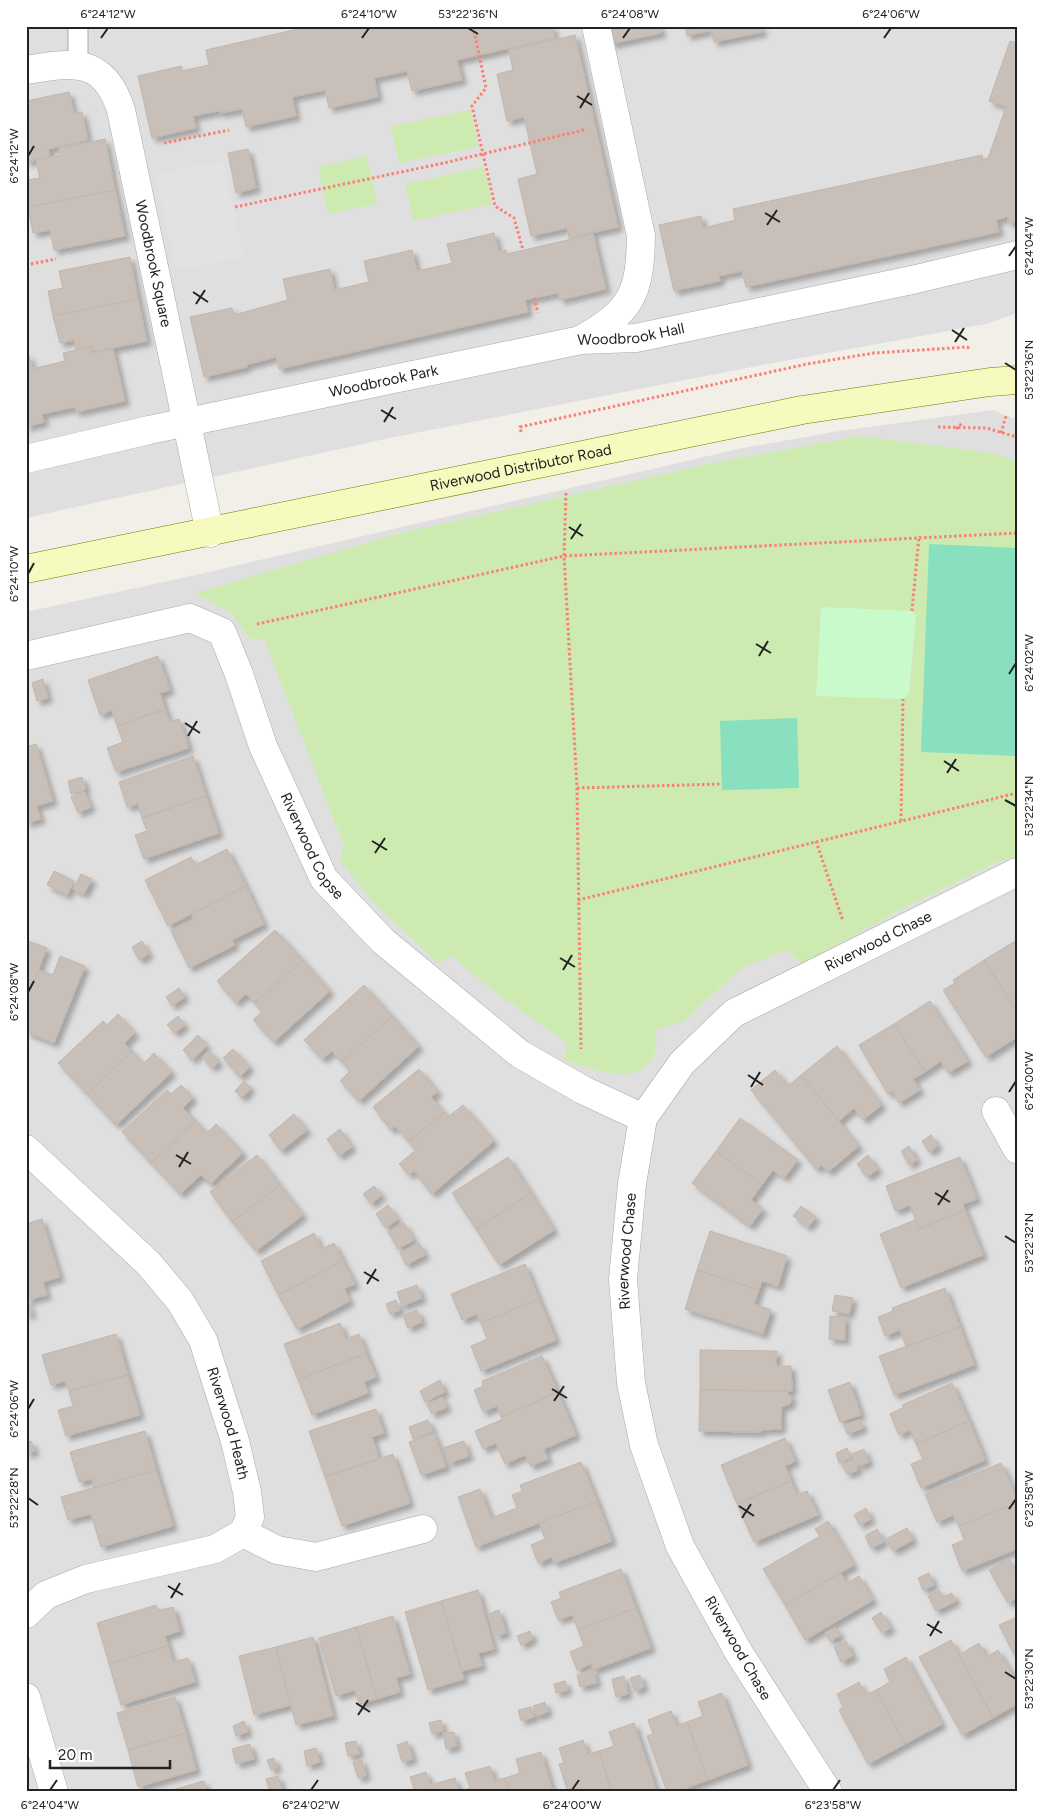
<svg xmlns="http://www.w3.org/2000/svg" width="1043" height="1818" font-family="Figtree,sans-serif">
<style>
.residential{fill:#e0dfdf}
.grass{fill:#cdebb0}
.park{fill:#c8facc}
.pitch{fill:#88e0be}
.parking{fill:#e2e2e2}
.building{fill:#c7bfb8;stroke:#c4b6ab;filter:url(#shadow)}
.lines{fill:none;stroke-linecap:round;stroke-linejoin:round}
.lane-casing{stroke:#a9a9a9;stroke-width:21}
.street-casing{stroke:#a9a9a9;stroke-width:29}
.secondary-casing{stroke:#707d05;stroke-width:29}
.path{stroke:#fa8072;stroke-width:3;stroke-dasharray:2.5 2.5;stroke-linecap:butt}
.lane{stroke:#fff;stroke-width:19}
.street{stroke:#fff;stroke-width:28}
.secondary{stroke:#f7fabf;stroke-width:28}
.ticks{fill:none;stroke:#222;stroke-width:2}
.labels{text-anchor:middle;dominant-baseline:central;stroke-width:4;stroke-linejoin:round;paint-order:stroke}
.street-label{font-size:15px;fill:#222;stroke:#fff}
.neatline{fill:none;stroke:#222;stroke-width:2}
.ticks-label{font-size:12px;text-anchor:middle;fill:#222}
</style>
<defs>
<filter id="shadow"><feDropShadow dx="4.5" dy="4.5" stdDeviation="2.5" flood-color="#0004"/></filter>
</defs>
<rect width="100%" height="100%" fill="#f2efe9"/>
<path class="residential" d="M26,26H1017V313L986,324L762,365L390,438L26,518Z
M993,410L1017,420V1792H26V612L191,576L738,449L833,432Z"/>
<path class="grass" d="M471,110L478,147L399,163L391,126Z
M367,156L377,204L328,214L318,167Z
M484,167L492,204L413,221L405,184Z
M860,436L987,452L1017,461V857L999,861L896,912L802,964L786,950L740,969L683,1022L655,1030C656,1036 657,1044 656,1049C645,1092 590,1068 563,1060L568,1044L487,986L452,956L438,963L374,903L339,859L344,846L264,639H250L232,614L195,593L401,533L718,462Z"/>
<path class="park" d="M821,607L912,611L916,615L909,694L903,699L816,696Z"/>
<path class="pitch" d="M929,544L1017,548V756L921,752Z
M797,718L799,788L722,790L720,721Z"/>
<path class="parking" d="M222,161L244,257L177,270L155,174Z"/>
<path class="building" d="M311,26H552L555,38L457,60L462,80L412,91L407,71L374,78L378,97L329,108L325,90L292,97L296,116L246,127L242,109L220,113L219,111L193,116L196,128L152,138L138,76L181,66L182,71L209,65L206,50Z
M607,26H660L661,33L611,44Z
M685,26H761L763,32L714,42L711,30L687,36Z
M575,35L618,227L569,238L567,228L531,236L518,179L537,174L524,117L507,121L497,74L513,70L509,50Z
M1010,41L1017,43V221L1009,223L1007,217L996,220L999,232L746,287L742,271L719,276L720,281L674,291L659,225L701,216L703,228L735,220L733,209L982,155L983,160L988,158L1006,107L989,101Z
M69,92L74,113L82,112L88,140L48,149L50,157L26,162V101Z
M105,139L115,190L28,207L26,180L40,178L36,160L61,155L59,148Z
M248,149L256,188L236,193L228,153Z
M115,190L125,236L54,250L50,230L33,233L28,207Z
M494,233L499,252L506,250L507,254L593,234L606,289L560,300L558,293L525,300L528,312L279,369L276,357L246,365L247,367L204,377L190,317L232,308L234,315L288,300L283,279L330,269L334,290L369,282L364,261L412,250L417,271L452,263L447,244Z
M130,257L138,299L53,316L48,291L63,288L59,271Z
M138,299L147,341L93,352L92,346L76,350L74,340L60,343L53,316Z
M90,347L92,353L113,349L125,401L76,412L75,407L42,414L44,422L26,427V355H29L32,369L65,361L63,353Z
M158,656L170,690L160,693L165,709L117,726L112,710L100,715L88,680Z
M43,679L48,698L37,701L32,683Z
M165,709L170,722L179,719L189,748L116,772L107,748L123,742L117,726Z
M36,744L53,801L36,806L41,819L26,823V747Z
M193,756L206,796L142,818L138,804L127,807L119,782Z
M82,777L86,789L71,794L68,781Z
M84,791L91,807L78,813L71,797Z
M206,796L219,833L144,859L135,835L147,831L142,818Z
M227,849L246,886L168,926L145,880L191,857L195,865Z
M54,871L74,881L67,895L47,885Z
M81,874L92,879L84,894L73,889Z
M246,886L264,924L232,940L235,945L189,968L171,931L193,920L191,914Z
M275,930L303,960L255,1003L246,994L236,1003L217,981Z
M26,940L47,948L26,1001Z
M1017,940V1011L984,960Z
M142,941L149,954L139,960L132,947Z
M60,956L85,966L54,1043L26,1032V1001L39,970L53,975Z
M303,960L330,991L274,1042L253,1020L262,1012L255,1003Z
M984,960L1017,1011V1037L986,1057L943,990L955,983L953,980Z
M364,985L392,1016L342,1062L332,1051L322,1059L304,1040Z
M179,988L185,997L172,1006L166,997Z
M930,1001L968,1061L948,1073L941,1061L925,1072L894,1024Z
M118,1014L135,1033L124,1044L132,1051L87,1094L58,1063L103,1021L107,1025Z
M178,1016L185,1025L175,1033L167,1025Z
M392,1016L419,1046L359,1101L340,1081L350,1071L342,1062Z
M894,1024L925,1072L913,1079L920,1090L899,1103L892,1091L888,1094L859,1045Z
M198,1035L207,1046L192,1060L183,1050Z
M837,1046L882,1105L863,1120L854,1108L839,1121L801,1075Z
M233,1049L250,1067L240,1077L223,1058Z
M209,1050L219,1062L212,1068L202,1057Z
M132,1051L143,1064L154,1053L172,1072L116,1125L87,1094Z
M419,1069L438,1092L431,1097L444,1112L409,1142L395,1126L391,1130L373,1107Z
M775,1070L788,1086L801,1075L859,1146L828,1172L822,1165L816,1169L751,1090Z
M244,1081L251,1088L242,1098L235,1091Z
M181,1085L193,1098L183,1108L196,1121L151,1163L122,1132L167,1090L171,1094Z
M463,1105L494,1141L432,1194L414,1171L409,1175L399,1164L416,1150L409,1142L444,1112L448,1117Z
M294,1114L307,1130L281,1151L269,1135Z
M740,1118L798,1160L784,1178L773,1170L762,1185L716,1151Z
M196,1121L207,1133L216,1124L243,1153L210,1184L201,1175L180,1194L151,1163Z
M340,1129L352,1147L339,1156L327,1139Z
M931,1135L938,1146L929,1152L922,1141Z
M909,1146L917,1160L909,1165L901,1151Z
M716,1151L762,1185L751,1200L763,1209L750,1226L692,1183Z
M257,1155L280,1185L232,1222L210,1192Z
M868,1155L878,1169L867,1177L857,1164Z
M508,1157L531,1193L476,1229L452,1193Z
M960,1157L977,1199L963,1204L965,1210L919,1229L910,1205L895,1211L886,1186Z
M280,1185L303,1215L256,1251L232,1222Z
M374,1186L382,1195L371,1204L363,1194Z
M531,1193L554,1230L499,1265L476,1229Z
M388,1205L398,1219L386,1228L376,1214Z
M801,1206L816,1217L808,1227L793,1216Z
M965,1210L983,1255L901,1288L880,1234L915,1220L919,1229Z
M42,1219L60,1277L43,1282L47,1295L28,1300L26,1224Z
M404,1223L414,1240L398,1249L388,1232Z
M710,1231L787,1256L778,1286L762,1281L759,1290L697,1270Z
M314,1233L322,1249L334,1243L343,1261L278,1295L261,1261Z
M419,1243L425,1255L406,1265L400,1253Z
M343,1261L355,1284L344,1289L350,1301L297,1329L278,1295Z
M525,1264L539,1299L481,1323L477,1314L462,1320L451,1294Z
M697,1270L759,1290L754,1304L771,1310L763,1334L685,1309Z
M417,1285L422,1298L402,1306L397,1292Z
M945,1288L960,1327L906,1347L900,1330L885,1336L878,1317L893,1311L892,1308Z
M835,1295L853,1298L849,1314L832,1311Z
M26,1296L32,1314L26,1315Z
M539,1299L556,1340L481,1371L471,1346L487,1339L481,1323Z
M396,1300L400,1310L390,1314L386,1304Z
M417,1310L422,1322L408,1328L403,1315Z
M830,1316L845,1317V1340L829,1339Z
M340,1323L346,1339L359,1334L366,1353L298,1380L284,1344Z
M960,1327L974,1365L894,1395L879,1356Z
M116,1334L128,1375L69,1391L65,1381L51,1385L42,1355Z
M700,1350L777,1351L776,1366H791L792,1391L700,1390Z
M366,1353L376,1377L364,1382L368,1393L312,1415L298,1380Z
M542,1356L558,1392L501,1417L497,1406L483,1412L474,1390L483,1386L482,1381Z
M128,1375L140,1415L66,1436L58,1410L73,1406L69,1391Z
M440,1380L445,1392L425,1402L420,1391Z
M850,1382L861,1415L840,1422L828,1390Z
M952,1383L969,1421L916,1444L910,1430L899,1435L890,1414L904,1407L902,1405Z
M700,1390L786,1391L792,1398L790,1404L781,1407V1429L761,1430V1432L699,1431Z
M558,1392L576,1435L544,1449L548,1459L531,1466L525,1455L505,1464L496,1443L483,1449L475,1431L503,1419L501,1417Z
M442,1397L447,1407L432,1414L427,1404Z
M376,1409L384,1433L372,1437L379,1459L325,1477L309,1431Z
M428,1420L433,1431L413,1439L409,1427Z
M860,1420L863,1428L847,1434L844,1425Z
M969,1421L985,1460L921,1488L911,1464L923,1459L916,1444Z
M145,1431L156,1470L94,1488L92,1479L79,1482L70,1452Z
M434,1433L446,1467L421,1475L409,1442Z
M785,1438L795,1461L785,1466L791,1481L737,1504L721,1465Z
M31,1441L35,1451L26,1454V1443Z
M464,1441L469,1456L449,1463L443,1448Z
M847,1448L851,1458L839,1463L836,1453Z
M864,1449L869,1462L859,1466L854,1453Z
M393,1454L410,1503L342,1526L325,1477Z
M854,1459L858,1470L847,1474L842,1464Z
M581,1462L597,1501L476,1547L458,1497L480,1489L491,1518L517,1508L512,1495L522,1491L520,1485Z
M1001,1463L1017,1497V1503L959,1526L953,1515L937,1522L925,1494Z
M156,1470L173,1526L101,1547L91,1514L68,1520L61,1497Z
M791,1481L797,1495L807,1491L818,1515L754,1542L737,1504Z
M597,1501L612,1541L554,1563L552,1557L538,1563L531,1545L545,1539L539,1523Z
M1017,1503V1549L962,1571L952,1545L964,1540L959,1526Z
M866,1508L871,1519L860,1525L854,1515Z
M828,1521L854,1565L785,1605L763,1569L820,1536L815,1529Z
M907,1528L913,1540L893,1551L886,1539Z
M877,1529L884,1542L871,1548L865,1536Z
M1009,1559L1017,1573V1598L1008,1603L989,1570Z
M621,1569L636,1608L578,1630L572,1615L558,1620L551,1602L561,1598L559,1592Z
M841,1573L846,1583L859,1576L873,1600L805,1640L785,1605Z
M929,1573L934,1585L923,1590L918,1578Z
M478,1590L494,1649L478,1653L482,1666L462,1671L441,1601Z
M939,1590L943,1597L952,1593L956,1601L936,1611L928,1596Z
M441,1601L464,1679L428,1690L405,1612Z
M156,1605L158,1611L173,1607L180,1631L165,1636L168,1646L109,1664L97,1623Z
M636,1608L651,1648L593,1670L591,1664L577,1670L570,1652L584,1646L578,1630Z
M499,1610L506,1633L496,1636L489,1614Z
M881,1612L891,1628L882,1633L872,1618Z
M393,1616L410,1674L396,1678L400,1692L377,1699L356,1627Z
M1017,1617V1660L999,1625Z
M356,1627L377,1699L359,1704L355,1690L336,1696L319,1638Z
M835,1627L841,1635L830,1641L825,1633Z
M530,1631L533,1639L521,1645L517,1636Z
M313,1637L333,1716L296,1725L276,1647Z
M951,1640L993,1718L962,1735L919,1657Z
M846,1641L853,1656L841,1662L834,1647Z
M979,1643L987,1657L998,1650L1017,1682V1704L993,1718L959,1655Z
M168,1646L173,1662L188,1658L195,1682L121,1705L109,1664Z
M276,1647L291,1705L254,1715L239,1656Z
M906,1657L942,1724L905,1744L876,1690L890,1682L884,1669Z
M593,1670L597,1683L580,1687L577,1675Z
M640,1675L644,1687L635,1691L630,1678Z
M624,1676L628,1694L616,1697L612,1679Z
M565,1681L568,1690L556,1693L554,1684Z
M859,1682L866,1695L876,1690L905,1744L868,1764L839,1710L843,1707L837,1694Z
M722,1693L748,1765L708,1780L687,1722L703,1716L698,1702Z
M175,1697L186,1733L128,1750L117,1713Z
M545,1702L548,1712L536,1716L533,1706Z
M531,1707L534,1717L521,1721L518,1710Z
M671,1711L677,1726L687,1722L708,1780L676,1792H667L647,1736L653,1734L648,1720Z
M441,1720L443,1731L432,1734L429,1723Z
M244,1721L248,1732L236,1736L233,1726Z
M634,1723L657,1792H612L599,1751L614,1746L609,1732Z
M454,1732L457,1746L446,1749L443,1733Z
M186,1733L196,1770L138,1787L128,1750Z
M583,1740L588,1754L599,1751L612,1792H568L559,1764L564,1763L559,1748Z
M356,1741L359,1754L348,1756L345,1743Z
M407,1741L413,1759L402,1762L397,1745Z
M250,1744L254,1759L236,1764L232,1749Z
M316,1748L320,1762L307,1766L304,1751Z
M541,1752L553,1792H509L505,1778L520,1773L516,1759Z
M274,1758L277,1768L271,1770L267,1760Z
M362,1760L366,1776L358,1778L353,1762Z
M490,1766L494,1781L505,1778L509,1792H464V1790L470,1788L465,1773Z
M426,1772L430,1785L455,1778L459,1792H415L410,1777Z
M278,1776L283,1792H270L266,1779Z
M204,1781L207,1792H165Z"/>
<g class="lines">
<defs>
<path id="lane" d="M78,65V26"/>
<g id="street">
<path id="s1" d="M26,70C73,62 104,57 121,110L210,533"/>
<path d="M582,339C632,311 640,293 641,236L596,26"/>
<path id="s2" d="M26,459L149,430L581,340L636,338L912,280L1017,255"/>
<path id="s3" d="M26,656L190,618L222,632L239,674L263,746L324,879L383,941L520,1054L583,1090L643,1118"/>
<path d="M996,1111L1017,1149"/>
<path id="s4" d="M26,1149L149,1264L180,1301L203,1340L235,1441L247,1492L250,1517L243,1533L215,1549L86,1579L46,1595L26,1614"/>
<path d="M243,1533L277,1550L316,1557L423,1529"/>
<path d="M26,1697L54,1792"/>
<path id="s5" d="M828,1792L739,1653L680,1546L644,1445L631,1383L623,1279L632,1184L643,1118L682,1063L734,1013L1017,872"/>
</g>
<g id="secondary">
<path id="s6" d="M26,569L802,410L990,382L1017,380"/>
</g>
</defs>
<use href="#lane" class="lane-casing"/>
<use href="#street" class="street-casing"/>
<use href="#secondary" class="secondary-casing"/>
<path class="path" d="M473,26L486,88L472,106L495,206L514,218L523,250
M164,143L229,130
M235,207L444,163L584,130
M26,265L56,259
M534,298L538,313
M938,427L986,428L1017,437
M956,429L963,422
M521,432L520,427L807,364L874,353L967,347L970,349
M1001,433L1006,416
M566,493L564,556L577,788L581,1049
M912,611L919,536
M257,624L564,556L1017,533
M577,788L722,784
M901,821L903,699
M816,841L843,921
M578,900L1017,793"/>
<use href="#lane" class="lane"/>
<use href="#street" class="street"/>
<use href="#secondary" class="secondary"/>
</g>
<path class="ticks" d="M468,28L478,34M101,38L108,28M362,38L369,28M623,38L630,28M884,38L891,28M577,96L592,105M580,108L589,93M28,156L34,146M765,213L780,222M767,225L777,210M1009,256L1016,246M193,292L208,302M196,304L205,290M952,330L967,340M955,342L964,328M1005,363L1016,370M381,410L396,419M384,422L393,407M569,527L583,536M571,539L581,524M28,574L34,563M756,644L771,653M759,656L768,641M1009,674L1016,663M185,723L200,733M188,736L197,721M944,761L959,771M947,773L956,759M1005,800L1016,806M372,841L387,850M375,853L385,838M560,958L575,967M563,970L572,955M28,992L34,981M748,1075L763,1085M751,1087L760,1072M1009,1092L1016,1081M176,1155L191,1164M179,1167L188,1152M935,1193L950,1202M938,1205L948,1190M1005,1236L1016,1243M364,1272L379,1281M367,1284L376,1269M552,1389L567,1398M554,1401L564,1386M28,1409L34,1399M28,1498L38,1505M739,1506L754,1516M1009,1509L1016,1499M742,1518L751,1504M168,1586L183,1595M171,1598L180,1583M927,1624L942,1633M930,1636L939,1621M1005,1672L1016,1679M356,1703L370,1712M358,1715L368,1700M50,1790L57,1780M311,1790L318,1780M572,1790L579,1780M833,1790L840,1780"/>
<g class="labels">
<g class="street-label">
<text stroke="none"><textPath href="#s1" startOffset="275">Woodbrook Square</textPath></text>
<text stroke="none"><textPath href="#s2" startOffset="618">Woodbrook Hall</textPath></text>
<text stroke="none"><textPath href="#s2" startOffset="366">Woodbrook Park</textPath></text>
<text stroke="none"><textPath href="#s6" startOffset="505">Riverwood Distributor Road</textPath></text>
<text stroke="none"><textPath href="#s3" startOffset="436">Riverwood Copse</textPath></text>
<text stroke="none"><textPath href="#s5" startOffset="1025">Riverwood Chase</textPath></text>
<text stroke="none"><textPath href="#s5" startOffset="590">Riverwood Chase</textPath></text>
<text stroke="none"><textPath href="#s4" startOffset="349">Riverwood Heath</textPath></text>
<text transform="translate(738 1648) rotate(60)">Riverwood Chase</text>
</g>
</g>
<rect width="1043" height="1818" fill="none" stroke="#ffffff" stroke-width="55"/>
<path d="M50 1760v8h120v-8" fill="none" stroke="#222222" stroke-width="2.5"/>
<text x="58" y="1760" font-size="15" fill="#222222" stroke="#ffffff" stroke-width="4" paint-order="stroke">20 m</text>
<rect x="28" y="28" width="988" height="1762" class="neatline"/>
<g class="ticks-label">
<text x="108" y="18">6°24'12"W</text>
<text x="369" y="18">6°24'10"W</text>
<text x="468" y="18">53°22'36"N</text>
<text x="630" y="18">6°24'08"W</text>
<text x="891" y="18">6°24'06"W</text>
<text transform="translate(14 156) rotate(-90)" y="4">6°24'12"W</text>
<text transform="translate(1029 246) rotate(-90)" y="4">6°24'04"W</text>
<text transform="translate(1029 370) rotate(-90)" y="4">53°22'36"N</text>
<text transform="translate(14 574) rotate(-90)" y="4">6°24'10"W</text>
<text transform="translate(1029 663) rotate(-90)" y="4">6°24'02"W</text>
<text transform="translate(1029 806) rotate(-90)" y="4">53°22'34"N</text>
<text transform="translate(14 992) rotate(-90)" y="4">6°24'08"W</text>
<text transform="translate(1029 1081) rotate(-90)" y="4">6°24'00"W</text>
<text transform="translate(1029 1243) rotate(-90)" y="4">53°22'32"N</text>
<text transform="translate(14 1409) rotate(-90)" y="4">6°24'06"W</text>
<text transform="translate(14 1498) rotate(-90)" y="4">53°22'28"N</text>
<text transform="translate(1029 1499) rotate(-90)" y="4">6°23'58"W</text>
<text transform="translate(1029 1679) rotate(-90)" y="4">53°22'30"N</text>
<text x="50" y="1809">6°24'04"W</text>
<text x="311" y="1809">6°24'02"W</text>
<text x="572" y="1809">6°24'00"W</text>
<text x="833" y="1809">6°23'58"W</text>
</g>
</svg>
